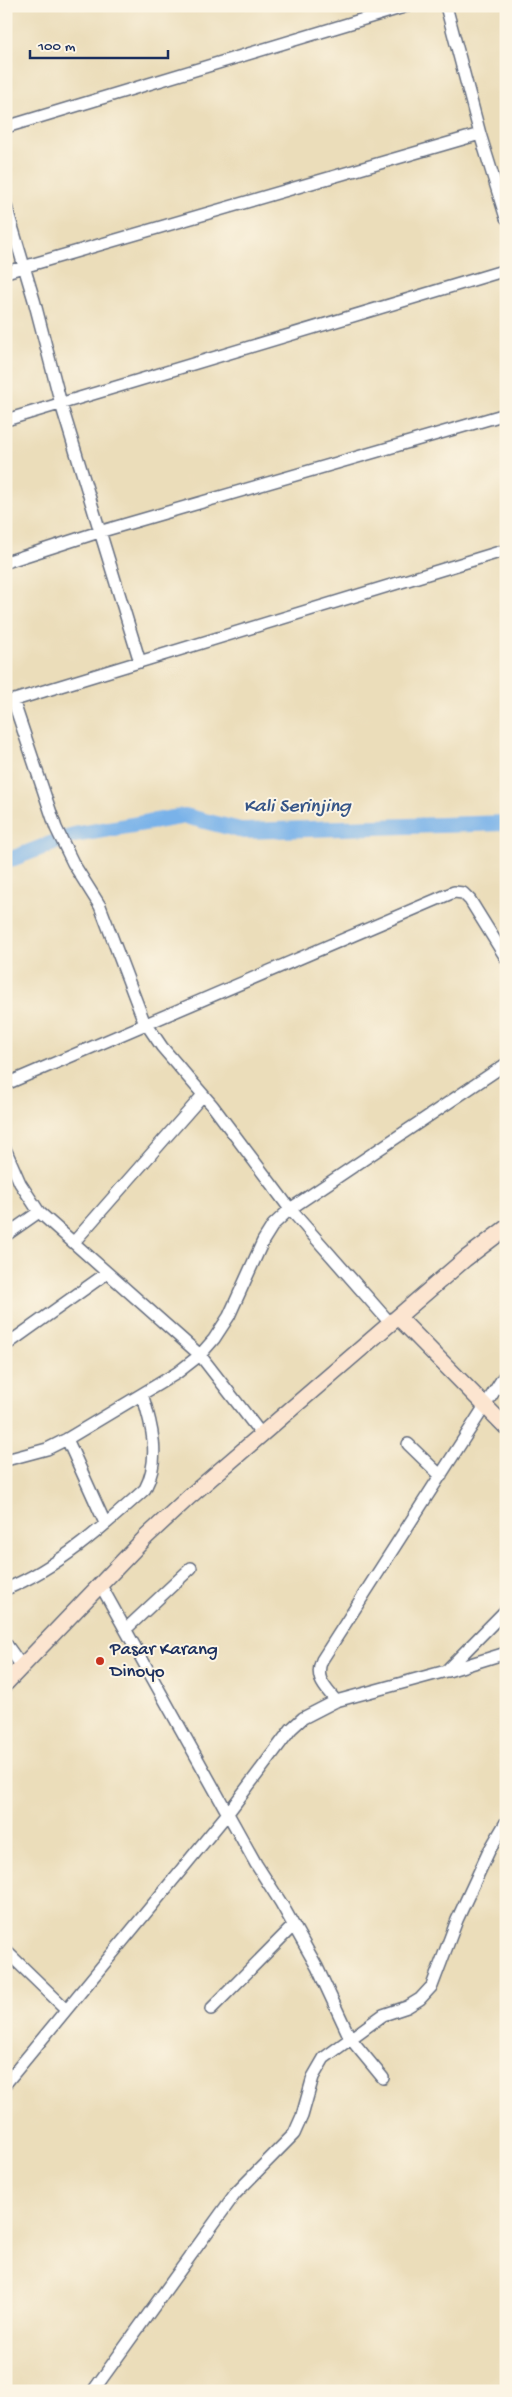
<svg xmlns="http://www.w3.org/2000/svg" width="512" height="2397" font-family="'Gochi Hand',sans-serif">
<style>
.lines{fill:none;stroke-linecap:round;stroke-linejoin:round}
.river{stroke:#79b2e9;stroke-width:16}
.street-casing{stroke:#646c7e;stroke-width:14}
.secondary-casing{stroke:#646c7e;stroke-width:18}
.street{stroke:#fff;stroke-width:11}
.secondary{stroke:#fce5d0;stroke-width:15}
.poi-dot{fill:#c8321e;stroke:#fcf5e5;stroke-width:2}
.labels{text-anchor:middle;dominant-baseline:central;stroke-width:4;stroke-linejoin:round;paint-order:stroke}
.poi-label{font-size:19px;fill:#1b2f5e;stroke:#fcf5e5;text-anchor:start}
.water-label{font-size:20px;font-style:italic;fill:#375688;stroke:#fcf5e5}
</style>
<rect width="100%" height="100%" fill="#fcf5e5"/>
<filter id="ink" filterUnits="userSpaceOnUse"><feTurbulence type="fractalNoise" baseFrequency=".02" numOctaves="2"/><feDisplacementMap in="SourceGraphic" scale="10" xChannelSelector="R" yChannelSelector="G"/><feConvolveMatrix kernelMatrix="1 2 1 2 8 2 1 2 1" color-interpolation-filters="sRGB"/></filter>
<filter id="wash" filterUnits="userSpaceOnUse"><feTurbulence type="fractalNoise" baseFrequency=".0096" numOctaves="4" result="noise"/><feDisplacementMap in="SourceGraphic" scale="20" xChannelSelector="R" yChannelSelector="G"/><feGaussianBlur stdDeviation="1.12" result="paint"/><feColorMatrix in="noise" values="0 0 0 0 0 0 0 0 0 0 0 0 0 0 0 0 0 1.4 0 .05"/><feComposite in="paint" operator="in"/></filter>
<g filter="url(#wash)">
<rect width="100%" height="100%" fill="#ebddba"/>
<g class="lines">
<path class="river" d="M6,861L74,835L185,816L244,831L506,823"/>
</g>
</g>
<g filter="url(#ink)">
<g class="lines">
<defs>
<path id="street" d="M446,6L480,134L506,218
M6,127L407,6
M6,206L34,300L61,404L140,662
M6,272L480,134
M6,420L506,270
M6,562L99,532L506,414
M13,700L56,828L73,863L100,906L143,1019L162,1047L212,1105L290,1209L391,1324
M8,702L506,550
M6,1084L454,892L463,893L470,900L506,958
M6,1151L20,1183L39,1212L200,1355L262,1435
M6,1235L39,1212
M74,1242L203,1095
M6,1345L107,1273
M67,1439L105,1523
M408,1444L441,1476
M6,1460L47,1449L67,1439L177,1373L200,1355L214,1339L229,1316L263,1241L273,1225L290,1209L506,1064
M100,1584L256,1864L281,1903L317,1967L350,2038L383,2078
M6,1589C59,1567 103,1527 145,1489C161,1459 152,1425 142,1394
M126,1629L191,1568
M6,1644L21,1665
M448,1671L506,1653
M336,1701C325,1687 314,1678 322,1660L506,1373
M6,1951L66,2009
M211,2009L293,1926
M6,2083L228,1813L291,1729L303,1718L336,1701L446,1671L506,1610
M93,2391L235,2194L294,2134L302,2116L313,2077L324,2058L383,2015L407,2007L420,1999L432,1986L457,1920L489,1851L506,1822"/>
<path id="secondary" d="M398,1317L506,1427
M6,1683L146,1537L189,1497L465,1259L506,1228"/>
</defs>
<use href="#street" class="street-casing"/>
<use href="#secondary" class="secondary-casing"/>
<use href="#street" class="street"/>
<use href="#secondary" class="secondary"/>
</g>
</g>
<circle class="poi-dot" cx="100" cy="1661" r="5"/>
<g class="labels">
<g class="poi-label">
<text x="110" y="1650">Pasar Karang<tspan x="110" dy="22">Dinoyo</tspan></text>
</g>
<g class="water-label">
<text x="297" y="807">Kali Serinjing</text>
</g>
</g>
<rect width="512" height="2397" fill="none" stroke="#fcf5e5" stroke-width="25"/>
<path d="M30 50v8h138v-8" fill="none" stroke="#1b2f5e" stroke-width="2.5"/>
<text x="38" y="50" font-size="15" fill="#1b2f5e" stroke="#fcf5e5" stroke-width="4" paint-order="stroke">100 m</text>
</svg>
